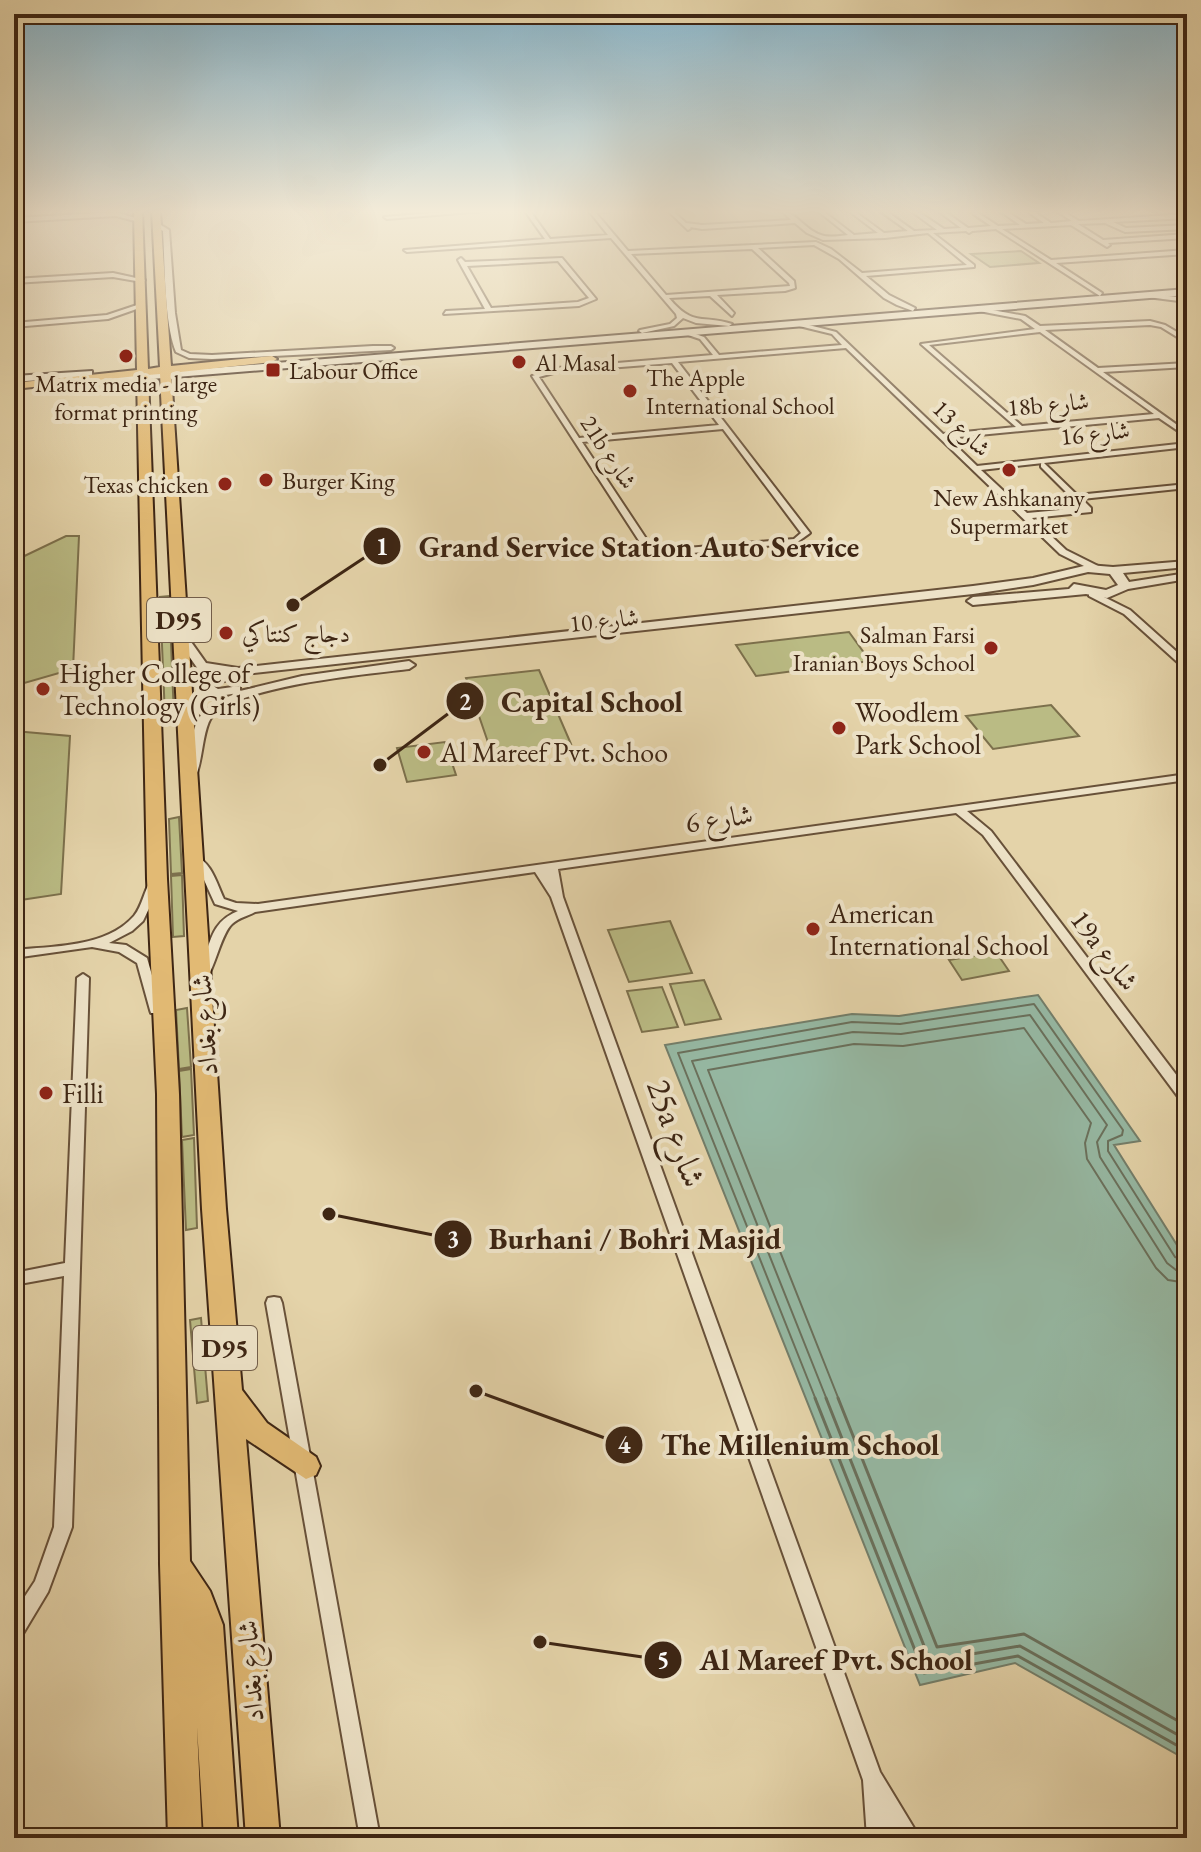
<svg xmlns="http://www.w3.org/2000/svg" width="1201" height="1852" font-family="'EB Garamond',Amiri,serif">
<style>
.green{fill:#babb84;stroke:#7c704c;stroke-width:2}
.water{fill:#96b9a4;stroke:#737e6a;stroke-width:2}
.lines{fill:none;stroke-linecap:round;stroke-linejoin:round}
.shore-far1{stroke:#6a705c;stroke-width:2}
.shore{stroke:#6a705c;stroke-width:3}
.minor-casing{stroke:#685139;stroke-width:4}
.tertiary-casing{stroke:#685139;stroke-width:4}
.secondary-casing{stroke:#3e2614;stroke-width:4}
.primary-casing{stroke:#3e2614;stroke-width:4}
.minor{fill:#ede2c7;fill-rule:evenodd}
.tertiary{fill:#ede2c7;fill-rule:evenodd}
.secondary{fill:#ede2c7;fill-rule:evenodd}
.primary{fill:#e2ba74;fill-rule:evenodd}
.poi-dot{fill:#8f2418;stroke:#ede2c7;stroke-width:3}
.labels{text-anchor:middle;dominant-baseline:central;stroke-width:8;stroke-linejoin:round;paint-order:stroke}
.far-poi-label{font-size:24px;fill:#3e2614;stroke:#ede2c7;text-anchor:start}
.far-street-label{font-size:24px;fill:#3e2614;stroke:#ede2c7}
.shield{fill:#ede2c7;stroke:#725e4a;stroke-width:2}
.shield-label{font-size:26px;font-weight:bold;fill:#3e2614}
.poi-label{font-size:28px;fill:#3e2614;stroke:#ede2c7;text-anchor:start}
.street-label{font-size:28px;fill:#3e2614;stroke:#ede2c7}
.near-street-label{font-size:34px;fill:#3e2614;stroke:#ede2c7}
.leader{fill:none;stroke:#3e2614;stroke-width:3}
.callout-dot{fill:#3e2614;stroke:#ede2c7;stroke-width:3}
.mark-label{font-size:24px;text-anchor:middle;font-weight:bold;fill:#fff}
.callout-label{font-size:30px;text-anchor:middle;font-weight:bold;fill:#3e2614;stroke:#ede2c7;stroke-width:8;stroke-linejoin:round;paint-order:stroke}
</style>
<rect width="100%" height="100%" fill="#e4d3a9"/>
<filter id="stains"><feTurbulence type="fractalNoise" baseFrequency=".0025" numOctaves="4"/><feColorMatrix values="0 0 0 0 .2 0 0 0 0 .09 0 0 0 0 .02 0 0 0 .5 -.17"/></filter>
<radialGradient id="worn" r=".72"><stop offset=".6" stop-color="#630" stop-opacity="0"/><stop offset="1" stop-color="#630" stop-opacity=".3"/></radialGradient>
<path class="green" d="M1021,251L1039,263L990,267L971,254Z
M66,536H79L73,669L14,686V561Z
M169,596L174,716L165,717L160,597Z
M849,632L870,661L756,676L736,645Z
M539,670L571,744L492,754L466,678Z
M1051,705L1079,736L993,749L966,716Z
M14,731L70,736L61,894L14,901L23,785H14Z
M445,742L456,775L407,782L397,748Z
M179,817L182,873L171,874L169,819Z
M182,875L184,936L173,937L171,876Z
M670,921L692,973L629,982L608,930Z
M996,952L1009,971L962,980L949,960Z
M704,980L721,1019L685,1025L670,984Z
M662,987L678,1027L642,1032L627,991Z
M187,1008L191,1067L179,1069L176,1010Z
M191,1069L194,1135L182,1137L179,1071Z
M194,1138L197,1228L186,1230L182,1140Z
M201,1318L208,1401L197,1403L190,1320Z"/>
<path class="water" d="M1038,995L1140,1141L1114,1145L1182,1253H1187V1760L1015,1663L920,1685L665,1045L852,1014L899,1016Z"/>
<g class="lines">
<path class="shore-far1" d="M816,1400L678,1053L852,1022L900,1024L1034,1004L1123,1130L1122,1135L1108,1141V1151L1175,1257L1187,1261
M827,1400L692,1061L853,1032L901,1034L1030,1015L1107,1125L1097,1142L1100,1157L1167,1263L1176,1270L1187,1271
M839,1400L708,1070L854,1044L903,1046L1024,1028L1091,1123L1085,1143L1087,1159L1156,1268L1168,1280L1187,1283"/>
<path class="shore" d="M815,1398L924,1673L1018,1656L1187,1751
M826,1398L930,1661L1020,1646L1187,1740
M838,1398L937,1647L1024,1634L1187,1726"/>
<defs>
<path id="minor" d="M455,211H484L387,219L384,217Z
M525,211H530L550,239L608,235L589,211H612L596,213L628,251L816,242L831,249L862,273L967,265L928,233L885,238L823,240L807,233L795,223L702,229L690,227L691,228L688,230L668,211H673L686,223L702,225L791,220L782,211C797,213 805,230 821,235C829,238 839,236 848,235L818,211H823L854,235L878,233L849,211H854L884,233L908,231L880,211H886L914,231L937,230L911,211H917L944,229L961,228L938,211H944L968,228L991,226L969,211H975L998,226L1020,225L1000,211H1006L1026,224L1044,223L1027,211H1033L1051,223L1072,221L1056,211H1062L1079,221L1187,214V218L1113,222L1126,228L1187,225V229L1125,232L1105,223L1078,224L1103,240L1187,234V238L1108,243L1110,245L1107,247L1071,225L1002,229L1051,260L1187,250V254L1056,263L1102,293L1100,296L996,229L972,231L969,233L966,231L933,233L974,265V267L866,276L889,295L915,308L913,311L897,305L884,298L839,259L814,245L758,248L794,281L795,288L785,291L717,295L734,313L732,316L710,296L669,298C694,328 702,314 732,324L729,326L696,323L683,318L674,326L642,333L639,331L640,330L670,324L677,318L676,314L611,238L407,252L404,250L545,239ZM752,249L789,283L790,286L666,295L631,254Z
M116,212L142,220L139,222L116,216L14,222V218Z
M156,222L169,230L175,313L181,350L190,354L212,355L373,346H391L394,348L391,350L212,359L189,358L176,352C164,323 165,264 163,231L154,225Z
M461,258L465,262L562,258L596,299L579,306L444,314L446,311L485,309L458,260ZM558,261L589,298L578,302L491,308L467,266Z
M113,273L145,280L142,282L113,277L14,283V279Z
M1149,294L1187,298V302L1147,297Z
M143,303L145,306L108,319L14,327V323L107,315Z
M981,308L1025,316L1040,326L1150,321L1165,325L1187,338V343L1161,327L1150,325L1045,330L1098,368L1187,363V367L1103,372L1187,432V437L1159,418L948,438L977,466L1187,443V447L1044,463L1077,495L1187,484V488L1082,499L1091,508V512L1032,518L1066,550L1100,567V571H1094L1060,554L846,348L678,362L810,533L796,543L662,556L645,550L532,376L557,368L713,355L700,339L682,333L681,332L684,330L704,337L719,355L842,345L832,334L795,325L794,324L797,322L836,332L943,434L1016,427L921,344L1035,329L1021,319L979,311ZM1040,332L1154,414L1022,426L929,345ZM672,363L719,425L579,438L539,377L557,372ZM723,429L801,533L794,539L663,550L651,546L582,442ZM1041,463V467L1082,508L1027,513L981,470L1043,463Z
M1092,591L1130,610L1187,661V669L1184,668L1124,614L1089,596V592Z
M1187,774V780L967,811L991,831L1187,1089V1104L1182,1102L983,835L956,813L558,869L563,897L880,1772L920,1838H867L863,1780L551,897L535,872L255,912C248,916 238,918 232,924C222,933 216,963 207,978L203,979L197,975C211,950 207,923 238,911L215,904L199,869L188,858L194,855C212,863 216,882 224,899L236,903L258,904Z
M157,876L163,879L143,921L132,931L109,943L126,945L147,958L162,1010L161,1013H151L150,1010L137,963L119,952L92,947L14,958V950C52,946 106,948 134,916C143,905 144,889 153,877Z
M83,974L89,978L72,1527L48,1592L21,1637L14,1639V1613L35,1581L54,1527L64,1276L14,1285V1273L65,1263L77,978Z
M274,1297L280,1298L282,1303L380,1838H360L266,1303L268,1298Z"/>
<path id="tertiary" d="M1187,561V567L1123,573L1129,582L1187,573V579L1128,589L1107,598L1086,594L973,605L967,601L973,597L1069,589L1074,584L1106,590L1118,585L1110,574L1088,572L1033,585L973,594L235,675L234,679L215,683L213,686L218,689L240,686V691L302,676L409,661L415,665L409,669C369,674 233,686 211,718C202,732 203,761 195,778L188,782L181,778C202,732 179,716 237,693C221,696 211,699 199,687L206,677L223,673L198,669L174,635L180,631L184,632L206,663L238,668L973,586L1033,578L1088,565L1113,567Z"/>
<path id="secondary" d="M1187,289V295L77,385L72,382L77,379Z
M92,371V375L88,376L14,382V376Z"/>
<path id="primary" d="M134,211H142L148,369L160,367L152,211H160L171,366L272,356L277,359L272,362L171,373L226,1209L242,1390L267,1423L316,1457L320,1466L316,1475L306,1479L246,1439L280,1838H246L202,1209L160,374L148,375L167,879L179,1094L190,1561L210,1591L223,1625L238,1838H204L197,1727L202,1838H168L160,1564L157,1094L147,879L137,376L14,389V383L137,370Z"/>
</defs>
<use href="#minor" class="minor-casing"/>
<use href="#tertiary" class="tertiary-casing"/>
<use href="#secondary" class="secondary-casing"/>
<use href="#primary" class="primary-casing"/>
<use href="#minor" class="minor"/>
<use href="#tertiary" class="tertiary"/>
<use href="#secondary" class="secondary"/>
<use href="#primary" class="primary"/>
</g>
<linearGradient id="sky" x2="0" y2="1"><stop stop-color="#87b6cd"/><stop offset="0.45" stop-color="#f3ebd8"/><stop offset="1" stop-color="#f3ebd8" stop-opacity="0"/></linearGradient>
<rect width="1201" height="470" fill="url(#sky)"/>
<g class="poi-dot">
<circle cx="126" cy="356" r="8"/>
<circle cx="519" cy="362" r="8"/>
<rect x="265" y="362" width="16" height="16" rx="4"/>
<circle cx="630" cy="391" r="8"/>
<circle cx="1009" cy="470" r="8"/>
<circle cx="266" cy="480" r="8"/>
<circle cx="225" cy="484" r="8"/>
<circle cx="226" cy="633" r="8"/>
<circle cx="991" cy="648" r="8"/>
<circle cx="43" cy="689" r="8"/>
<circle cx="839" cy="728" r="8"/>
<circle cx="424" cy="752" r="8"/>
<circle cx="813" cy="929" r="8"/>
<circle cx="46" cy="1093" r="8"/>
</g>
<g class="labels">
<g class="far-poi-label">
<text x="535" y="362">Al Masal</text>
<text x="289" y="370">Labour Office</text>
<text x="646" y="377">The Apple<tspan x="646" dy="28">International School</tspan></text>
<text x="126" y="383" text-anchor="middle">Matrix media - large<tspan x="126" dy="28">format printing</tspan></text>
<text x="282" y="480">Burger King</text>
<text x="209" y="484" text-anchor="end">Texas chicken</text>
<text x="1009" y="497" text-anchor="middle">New Ashkanany<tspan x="1009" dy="28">Supermarket</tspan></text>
<text x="242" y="633">دجاج كنتاكي</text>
<text x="975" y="634" text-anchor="end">Salman Farsi<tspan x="975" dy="28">Iranian Boys School</tspan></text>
</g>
<g class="far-street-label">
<text transform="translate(1048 404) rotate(-5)">18b شارع</text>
<text transform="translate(962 428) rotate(44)">شارع 13</text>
<text transform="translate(1095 433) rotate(-6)">شارع 16</text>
<text transform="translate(609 452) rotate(57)">21b شارع</text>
<text transform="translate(604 620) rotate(-6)">شارع 10</text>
</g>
<g class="shield">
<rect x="147" y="598" width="64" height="44" rx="6"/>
<rect x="193" y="1326" width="64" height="44" rx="6"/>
</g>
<g class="shield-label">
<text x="179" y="620">D95</text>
<text x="225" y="1348">D95</text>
</g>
<g class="poi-label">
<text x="59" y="673">Higher College of<tspan x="59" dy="32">Technology (Girls)</tspan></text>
<text x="855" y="712">Woodlem<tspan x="855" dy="32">Park School</tspan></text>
<text x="440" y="752">Al Mareef Pvt. Schoo</text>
<text x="829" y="913">American<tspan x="829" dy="32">International School</tspan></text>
<text x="62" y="1093">Filli</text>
</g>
<g class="street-label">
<text transform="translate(719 818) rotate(-8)">شارع 6</text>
<text transform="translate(1105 950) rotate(53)">19a شارع</text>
<text transform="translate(204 1025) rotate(-94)">شارع بغداد</text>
<text transform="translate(250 1671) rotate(-94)">شارع بغداد</text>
</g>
<g class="near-street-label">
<text transform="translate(677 1133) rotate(70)">25a شارع</text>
</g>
</g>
<path class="leader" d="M293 605L382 546M380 765L465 701M329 1214L453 1239M476 1391L624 1445M540 1642L663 1660"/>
<g class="callout-dot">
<circle cx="293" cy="605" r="8"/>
<circle cx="380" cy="765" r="8"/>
<circle cx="329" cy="1214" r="8"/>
<circle cx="476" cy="1391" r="8"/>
<circle cx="540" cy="1642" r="8"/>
<circle cx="382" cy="546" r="20"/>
<circle cx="465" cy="701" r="20"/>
<circle cx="453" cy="1239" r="20"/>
<circle cx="624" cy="1445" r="20"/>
<circle cx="663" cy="1660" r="20"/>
</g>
<g class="mark-label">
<text x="382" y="555">1</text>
<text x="465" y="710">2</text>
<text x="453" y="1247">3</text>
<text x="624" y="1453">4</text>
<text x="663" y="1668">5</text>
</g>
<g class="callout-label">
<text x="639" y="557">Grand Service Station Auto Service</text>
<text x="592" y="712">Capital School</text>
<text x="635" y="1249">Burhani / Bohri Masjid</text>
<text x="800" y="1455">The Millenium School</text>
<text x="836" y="1670">Al Mareef Pvt. School</text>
</g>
<rect width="1201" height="1852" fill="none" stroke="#e4d3a9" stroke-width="48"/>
<rect x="16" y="16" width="1169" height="1820" fill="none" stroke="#3e2614" stroke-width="4"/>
<rect x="24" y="24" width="1153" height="1804" fill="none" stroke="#3e2614" stroke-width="2"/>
<rect width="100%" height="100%" filter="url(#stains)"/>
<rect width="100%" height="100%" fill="url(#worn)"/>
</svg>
